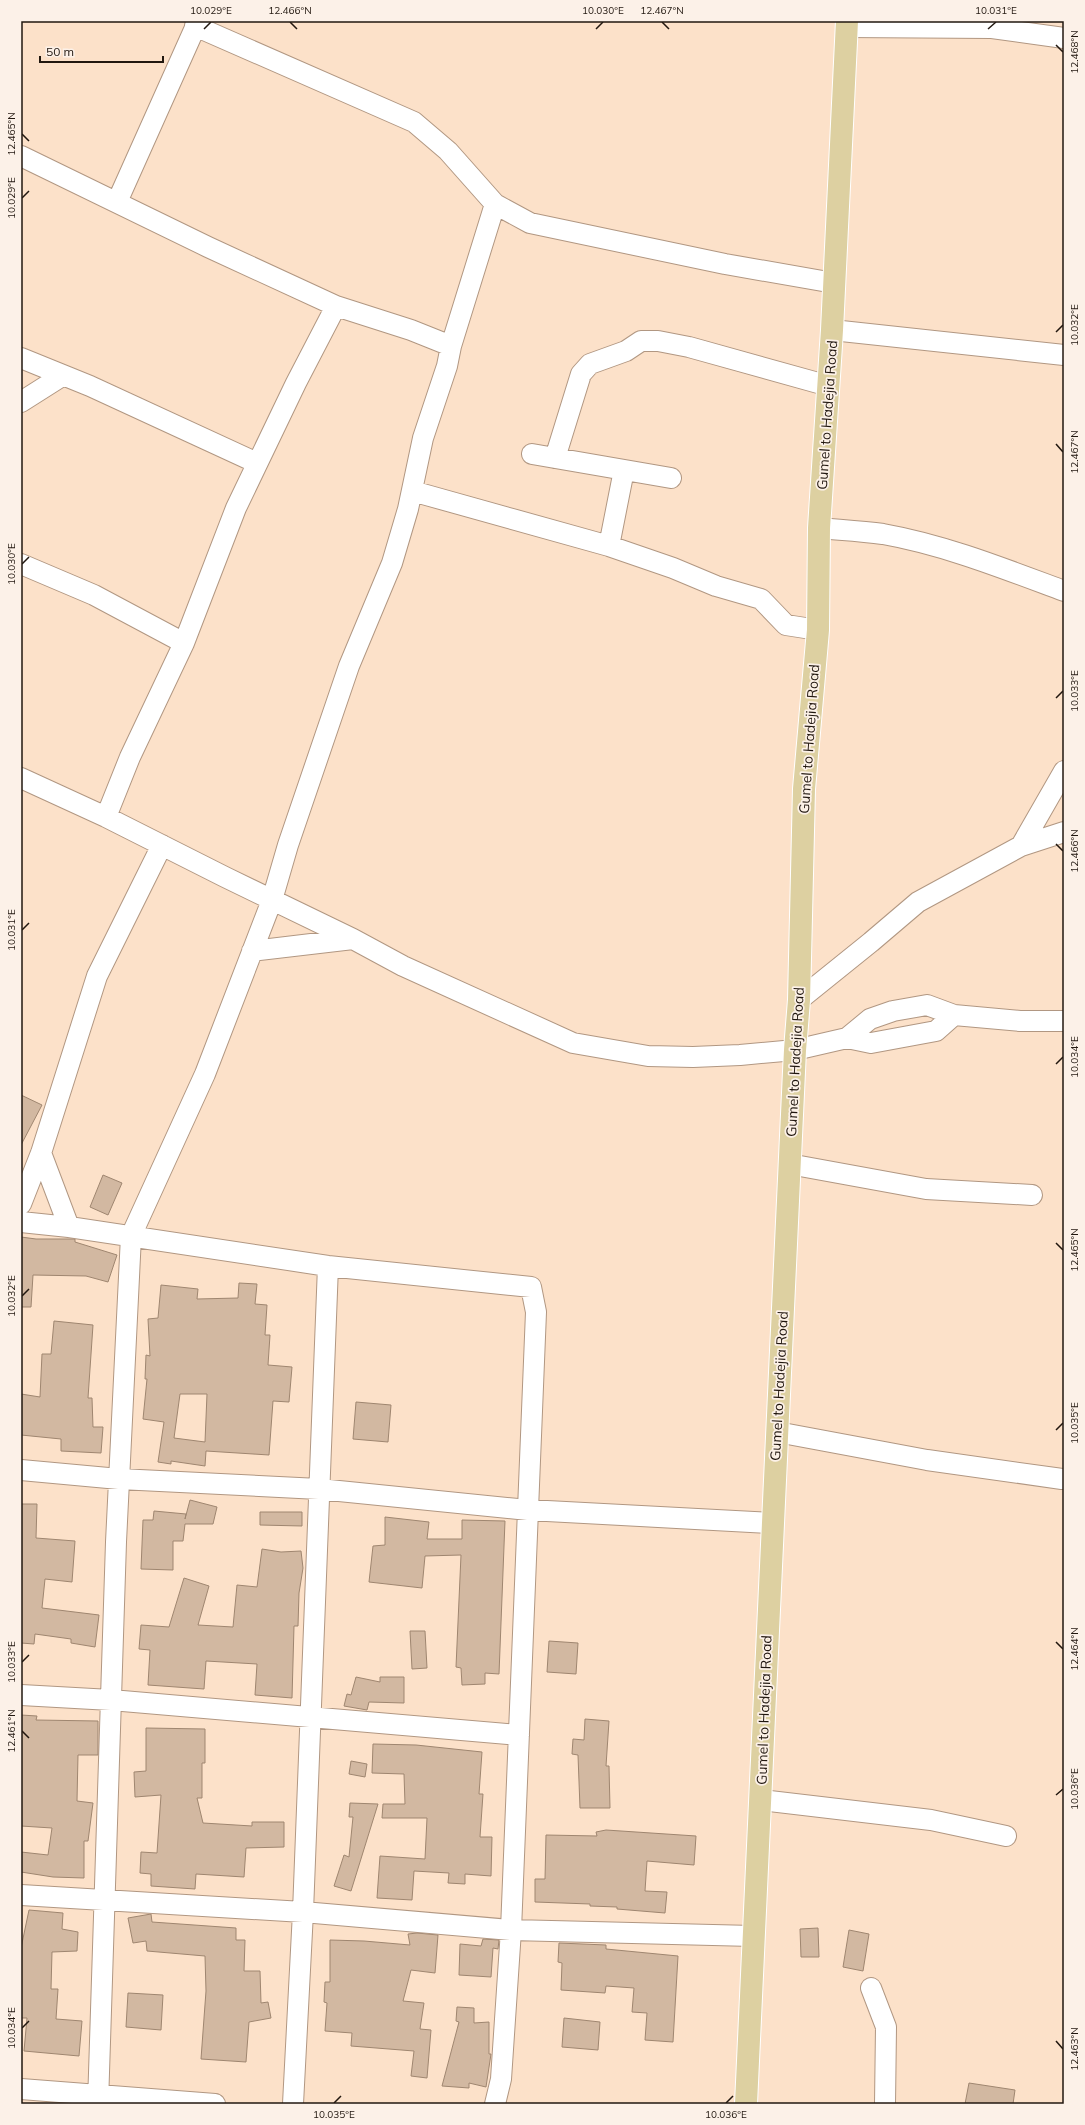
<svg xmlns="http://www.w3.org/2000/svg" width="1085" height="2125" font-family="Mulish,sans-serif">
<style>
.building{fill:#d2b8a1;stroke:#9f8670;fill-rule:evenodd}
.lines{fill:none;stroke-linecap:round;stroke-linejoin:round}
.minor-casing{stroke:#b19782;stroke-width:22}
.major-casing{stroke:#fff;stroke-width:24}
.minor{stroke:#fff;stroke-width:20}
.major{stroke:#ddd0a1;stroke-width:22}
.ticks{fill:none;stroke:#21170f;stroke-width:1.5}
.labels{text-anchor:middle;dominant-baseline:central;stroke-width:3.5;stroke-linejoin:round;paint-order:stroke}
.street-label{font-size:14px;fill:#21170f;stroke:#fcf1e8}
.neatline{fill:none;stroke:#21170f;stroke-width:1.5}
.ticks-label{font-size:10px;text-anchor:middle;fill:#21170f}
</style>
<rect width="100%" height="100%" fill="#fce1c9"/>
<path class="building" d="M21,1095L42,1105L21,1145Z
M103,1175L122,1183L108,1215L90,1207Z
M21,1237L36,1239H75V1242L117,1255L108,1282L86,1276L33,1275L31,1307H21Z
M239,1283L257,1284L255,1304L267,1305L265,1335H270L268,1365L292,1367L289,1402L273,1401L269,1455L206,1451L205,1466L171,1461V1464L158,1462L164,1422L143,1419L147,1379H145L146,1355L150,1356L148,1319L158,1318L161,1285L198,1289L197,1299L238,1298ZM180,1394H207L205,1442L174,1438Z
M54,1321L93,1325L88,1398H92L93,1427H103L101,1453L61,1451V1439L21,1435V1394L40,1397L42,1354H51Z
M356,1402L391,1405L388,1442L353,1439Z
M190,1500L217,1507L213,1524H185L183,1541H173V1570L141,1569L143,1520H153L154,1511L186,1514L185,1519Z
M21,1504H37L36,1538L75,1541L72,1582L45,1579L42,1608L99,1615L95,1647L71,1643V1639L35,1634L34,1644L21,1643Z
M260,1512H302V1526L260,1525Z
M385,1517L429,1522L427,1539H462V1520L505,1521L499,1674L485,1673V1684L462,1685L461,1668L456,1667L461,1555L425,1556L422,1588L369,1582L373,1546L385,1545Z
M262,1549L281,1552L301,1551L303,1568L299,1593L298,1626H294L292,1698L255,1695L257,1664L206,1661L204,1689L148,1685L150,1650L139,1649L141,1625L169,1627L184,1578L209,1586L198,1625L233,1627L237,1585L257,1587Z
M410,1631H425L427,1668L412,1669Z
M549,1641L578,1643L576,1674L547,1672Z
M356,1677L380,1682V1677H404V1703L369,1702L367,1710L344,1706L347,1694L351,1695Z
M21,1715L37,1716L36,1720L98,1721V1755H78L77,1801L93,1803L88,1841H84V1878L53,1877L21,1872V1852L48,1855L52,1828L21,1826Z
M585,1719L609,1721L606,1766H609L610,1808H580L578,1755L572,1754L573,1739L584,1740Z
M146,1728L205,1729V1763H202V1798H197L203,1823L252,1826V1822H284V1847L246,1848L244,1877L196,1874L195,1889L151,1886V1874L140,1873L141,1852L157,1853L161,1795L135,1797L134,1772L146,1771Z
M373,1744L416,1745L482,1752L479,1794H483L480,1837H492L491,1876L465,1874V1884L448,1883L449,1873L414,1871L412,1900L377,1898L380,1856L425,1859L427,1818H382L383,1804H405L404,1774L372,1773Z
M351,1761L367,1764L365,1777L349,1774Z
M350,1803L378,1804L351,1891L334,1886L344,1855L349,1857L353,1817H349Z
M606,1830L696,1836L694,1865L647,1861L645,1891L667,1892L665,1913L617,1909V1907L590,1906V1904L535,1902V1879H545L546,1835L597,1836L596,1832Z
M29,1910L63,1913L62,1929L78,1932L77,1951L52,1952L51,1989H58L56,2019L82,2021L79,2056L24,2051L27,2018H21V1948Z
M151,1914L152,1922L236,1928V1940H245L244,1971H260L261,2003L268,2002L271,2018L249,2022L246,2062L201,2059L206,1991L205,1956L147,1951L146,1941L133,1943L128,1918Z
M818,1928L819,1957H801L800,1929Z
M849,1930L869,1934L863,1971L843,1967Z
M417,1933L438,1935L435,1973L411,1970L403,2001L424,2003L420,2029L431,2030L427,2078L411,2076L414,2051L351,2046L352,2033L325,2031L327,2003L324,2002L325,1982H330V1940L364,1941L410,1945L408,1934Z
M483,1939L499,1940L498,1949L493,1948L491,1977L459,1975L460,1944L481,1946Z
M559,1943L606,1945V1949L678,1956L673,2042L645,2040L647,2013L632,2012L634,1988L606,1986L605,1993L561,1990L562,1963L558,1962Z
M128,1993L163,1995L161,2030L126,2027Z
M457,2007L474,2008V2023L489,2022V2054H491L486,2087L469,2083V2088L442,2086L459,2022L456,2021Z
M564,2018L600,2022L598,2050L562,2047Z
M969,2083L1015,2090L1013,2104H965Z"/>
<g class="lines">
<defs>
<path id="minor" d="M195,26L414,122L448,151L495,204L530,223L725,264L834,283
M846,27L992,28L1064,38
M21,156L208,247L336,306L411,330L451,346
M117,202L198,21
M832,330L1064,355
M21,358L90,386L257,463
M21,402L62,376
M532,454L671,478
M555,458L581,374L590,364L626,351L641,341H658L689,347L829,386
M412,491L609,546L673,568L716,586L761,599L786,625L818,630
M819,528C841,530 862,531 883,534C945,545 1005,569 1064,591
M609,546L624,470
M21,564L94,595L184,643
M21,778L106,817L225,877L353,939L403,966L573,1043L648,1056L693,1057L740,1055L795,1050L847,1038L871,1043L936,1031L954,1015
M106,817L130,757L184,643L236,508L296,383L336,306
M1021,846L1064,771
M252,951L353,939
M799,1000L871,942L918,902L1021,846L1064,832
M847,1038L870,1019L893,1011L927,1005L954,1015L1020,1021H1064
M41,1153L69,1227
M789,1164L926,1189L1032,1195
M21,1204L41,1153L97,976L162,845
M21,1222L69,1227L328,1266L531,1287L536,1312L511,1930L501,2079L495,2104
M777,1432L927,1460L1062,1479
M21,1470L119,1479L319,1489L528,1510L771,1523
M21,1695L111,1700L519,1735
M761,1800L931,1820L1006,1836
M21,1895L303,1912L511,1930L753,1936
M871,1988L886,2027L885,2104
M21,2089L215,2104
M98,2104L116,1542L131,1236L205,1074L272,900L288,845L349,666L392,563L408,509L423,438L447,366L451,346L495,204
M293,2104L303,1912L328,1266"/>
<path id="major" d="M746,2104C761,1752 779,1401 795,1050L799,1000L804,789L818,630L819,528L832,330L847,21"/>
</defs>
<use href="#minor" class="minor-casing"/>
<use href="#major" class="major-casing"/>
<use href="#minor" class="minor"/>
<use href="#major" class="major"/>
</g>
<path class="ticks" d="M290,22L297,29M662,22L669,29M204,29L211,22M596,29L603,22M988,29L996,22M1056,45L1063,52M22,134L29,141M22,198L29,191M1056,332L1063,325M1056,444L1063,452M22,564L29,557M1056,698L1063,691M1056,844L1063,851M22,930L29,923M1056,1064L1063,1057M1056,1243L1063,1250M22,1296L29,1289M1056,1430L1063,1423M1056,1642L1063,1649M22,1662L29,1655M22,1731L29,1738M1056,1795L1063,1789M22,2028L29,2021M1056,2041L1063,2049M334,2103L341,2096M726,2103L733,2096"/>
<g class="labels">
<g class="street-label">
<text transform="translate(827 415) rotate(-86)">Gumel to Hadejia Road</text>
<text transform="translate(809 739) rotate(-86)">Gumel to Hadejia Road</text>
<text transform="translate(795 1062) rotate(-87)">Gumel to Hadejia Road</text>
<text transform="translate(779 1386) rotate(-87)">Gumel to Hadejia Road</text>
<text transform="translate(764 1710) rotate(-88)">Gumel to Hadejia Road</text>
</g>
</g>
<rect width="1085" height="2125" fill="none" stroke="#fcf1e8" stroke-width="44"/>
<path d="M40 56v6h123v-6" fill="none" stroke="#21170f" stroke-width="2"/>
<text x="46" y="56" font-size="12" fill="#21170f" stroke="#fcf1e8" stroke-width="3" paint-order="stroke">50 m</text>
<rect x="22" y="22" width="1041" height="2081" class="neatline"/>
<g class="ticks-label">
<text x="211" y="14">10.029°E</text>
<text x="290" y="14">12.466°N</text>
<text x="603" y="14">10.030°E</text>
<text x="662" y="14">12.467°N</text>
<text x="996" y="14">10.031°E</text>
<text transform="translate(1074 52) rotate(-90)" y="4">12.468°N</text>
<text transform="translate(11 134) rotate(-90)" y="4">12.465°N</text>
<text transform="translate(11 198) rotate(-90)" y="4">10.029°E</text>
<text transform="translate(1074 325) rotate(-90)" y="4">10.032°E</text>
<text transform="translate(1074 452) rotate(-90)" y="4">12.467°N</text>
<text transform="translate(11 564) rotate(-90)" y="4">10.030°E</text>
<text transform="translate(1074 691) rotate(-90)" y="4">10.033°E</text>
<text transform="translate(1074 851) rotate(-90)" y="4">12.466°N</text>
<text transform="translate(11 930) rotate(-90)" y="4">10.031°E</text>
<text transform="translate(1074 1057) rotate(-90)" y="4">10.034°E</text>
<text transform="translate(1074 1250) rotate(-90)" y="4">12.465°N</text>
<text transform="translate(11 1296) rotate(-90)" y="4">10.032°E</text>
<text transform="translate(1074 1423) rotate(-90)" y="4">10.035°E</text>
<text transform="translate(1074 1649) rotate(-90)" y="4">12.464°N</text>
<text transform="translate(11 1662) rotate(-90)" y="4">10.033°E</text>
<text transform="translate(11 1731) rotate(-90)" y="4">12.461°N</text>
<text transform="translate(1074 1789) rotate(-90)" y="4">10.036°E</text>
<text transform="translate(11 2028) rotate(-90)" y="4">10.034°E</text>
<text transform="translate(1074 2049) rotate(-90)" y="4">12.463°N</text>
<text x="334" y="2118">10.035°E</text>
<text x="726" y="2118">10.036°E</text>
</g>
</svg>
